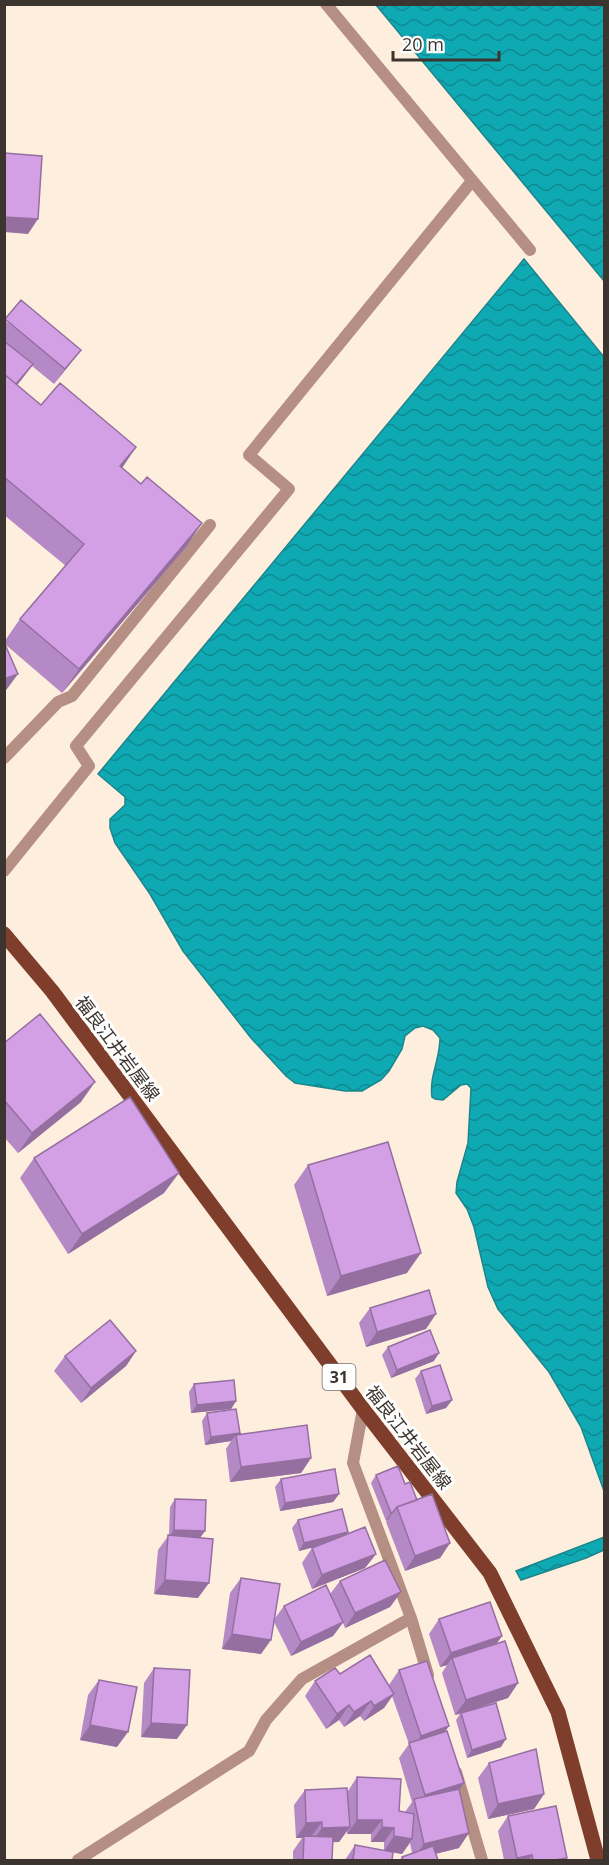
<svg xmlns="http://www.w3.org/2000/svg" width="609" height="1865" font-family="'Open Sans','Noto Sans JP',sans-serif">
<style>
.water{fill:url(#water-waves);stroke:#1c868b;stroke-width:1.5}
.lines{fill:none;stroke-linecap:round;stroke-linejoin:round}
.lane{stroke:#b68f84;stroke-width:12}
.street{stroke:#b68f84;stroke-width:12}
.primary{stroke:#7f3d2c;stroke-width:15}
.wall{fill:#b589c5}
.shaded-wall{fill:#946fa0}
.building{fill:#d39fe5;stroke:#946fa0;stroke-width:1.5}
.labels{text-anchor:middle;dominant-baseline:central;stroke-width:6;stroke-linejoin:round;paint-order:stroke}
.shield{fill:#fefefe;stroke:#76716d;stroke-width:1.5}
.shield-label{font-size:16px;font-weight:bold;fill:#3c352f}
.street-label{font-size:18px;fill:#3c352f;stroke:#fefefe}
</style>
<defs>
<pattern id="water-waves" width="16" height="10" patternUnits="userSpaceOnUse" patternTransform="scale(1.5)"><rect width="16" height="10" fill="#0fa9b3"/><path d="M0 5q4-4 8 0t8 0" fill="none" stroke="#108a92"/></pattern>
</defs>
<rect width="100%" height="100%" fill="#feeede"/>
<path class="water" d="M376,5H604V281Z
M524,259L604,357V1491L581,1427L549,1372L498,1309L488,1287L474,1227L467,1209L456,1193L457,1182L468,1143L471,1088L467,1084L461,1085L443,1100L435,1099L432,1097C429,1076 440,1060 440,1038L433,1030L423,1026L415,1028L405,1036L402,1049L389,1071L381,1080L362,1091H345L295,1083L286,1076L251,1038L183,951L150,894L115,843L110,828V819L125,805V797L98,774Z
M604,1537V1550L586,1558L521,1580L516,1571Z"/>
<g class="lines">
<path class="lane" d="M326,4L530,250
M4,758L58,702L72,696L210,525
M4,871L89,766L76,746L289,489L249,455L472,181"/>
<path class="street" d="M363,1409L353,1463L411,1618L428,1675
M456,1772L482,1860
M78,1860L249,1751L266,1720L302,1679L411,1618"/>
<path class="primary" d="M4,934L52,991L363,1409L490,1573L558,1712L598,1860"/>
</g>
<path class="wall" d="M4,320L70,364L54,384L32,366L17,385L41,405L136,447L122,468L141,484L202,523L186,547L62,693L6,645L4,642L20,619L66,566L4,515Z
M4,1043L81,1102L18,1153L4,1137Z
M34,1158L164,1193L68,1254L20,1178Z
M308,1165L407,1273L327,1296L294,1185Z
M370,1308L426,1329L366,1347L359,1323Z
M388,1347L434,1361L391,1378L382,1355Z
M136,1351L126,1366L81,1403L54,1371L65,1356Z
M421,1371L452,1400L446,1408L426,1414L415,1379Z
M194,1384L236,1401L231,1409L191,1413L189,1392Z
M207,1413L239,1434L311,1458L301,1473L230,1482L226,1449L231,1441L205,1445L202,1421Z
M376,1475L405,1484L450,1543L440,1558L405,1571L386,1522L388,1520L386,1521L371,1483Z
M281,1479L339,1494L333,1502L280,1511L275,1487Z
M175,1499L205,1531L200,1538L198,1598L154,1594L158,1550L169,1535L170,1507Z
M298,1520L345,1535L376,1554L365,1568L312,1589L302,1563L312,1548L320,1545L299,1551L292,1528Z
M241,1578L275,1618L284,1606L330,1594L340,1581L401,1592L390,1607L345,1628L343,1623L333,1636L291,1656L274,1622L261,1654L222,1649L230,1593Z
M439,1619L502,1636L496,1644L518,1683L508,1698L482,1706L501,1747L467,1758L456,1720L460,1714L455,1715L442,1673L447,1665L440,1667L429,1634Z
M154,1668L177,1739L141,1737L144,1683Z
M399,1670L449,1726L445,1731L464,1783L459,1790V1848L436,1854L438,1860H400L402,1857L412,1853L410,1843L402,1854L393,1852L392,1860H345L355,1845L384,1851V1842H371V1834H347V1830L339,1842H333L332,1860H293V1851L302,1838H296L294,1805L305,1790L348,1791L357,1777L399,1811L405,1812L412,1802L399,1758L409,1744L392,1696L384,1708L364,1721L360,1716L344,1727L339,1720L326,1729L305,1696L315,1681L340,1674L389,1685Z
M99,1680L117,1747L80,1740L88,1695Z
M489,1763L544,1794L534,1809L488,1819L478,1778Z
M508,1816L567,1858L565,1860H504L498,1831Z"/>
<path class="shaded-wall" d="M4,217L38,219L28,234L4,232Z
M81,350L70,364L54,384L65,369Z
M33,364L22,379L4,401L14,387Z
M136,447L120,471V466Z
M202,523L186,547L62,693L79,669Z
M18,674L4,693V679Z
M95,1082L81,1102L18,1153L32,1133Z
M179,1173L164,1193L68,1254L82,1234Z
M421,1253L407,1273L327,1296L341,1276Z
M436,1314L426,1329L366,1347L377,1332Z
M136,1351L126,1366L81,1403L91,1388Z
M439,1353L434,1361L391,1378L397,1370Z
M452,1400L446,1408L426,1414L432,1406Z
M236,1401L231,1409L191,1413L197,1405Z
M240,1433L236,1438V1435L231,1441L205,1445L211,1437Z
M311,1458L301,1473L230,1482L241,1467Z
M339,1494L333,1502L280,1511L285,1503Z
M393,1512L388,1520L386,1521L391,1513Z
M174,1530L205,1531L199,1539L169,1538Z
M348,1532L342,1540L299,1551L304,1543Z
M450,1543L440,1558L405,1571L415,1556Z
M376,1554L365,1568L312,1589L322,1575Z
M165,1580L209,1583L198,1598L154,1594Z
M401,1592L390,1607L345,1628L355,1613Z
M343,1622L333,1636L291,1656L301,1642Z
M232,1634L271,1640L261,1654L222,1649Z
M502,1636L491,1651L452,1658L447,1665L440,1667L451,1653Z
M518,1683L508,1698L455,1715L466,1700Z
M394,1694L384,1708L364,1721L374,1706Z
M371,1701L360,1716L344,1727L354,1712Z
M349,1705L339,1720L326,1729L337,1714Z
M151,1723L187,1725L177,1739L141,1737Z
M90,1725L128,1732L117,1747L80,1740Z
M449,1726L438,1741L411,1751L421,1736Z
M506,1739L501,1747L467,1758L472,1750Z
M464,1783L454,1798L416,1808L425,1795Z
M544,1794L534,1809L488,1819L498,1804Z
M357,1820H382L371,1834H347Z
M322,1822L311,1837L304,1836L302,1838H296L306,1823Z
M350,1827L339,1842L311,1843L322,1828Z
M382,1827L394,1828L384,1842H371Z
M469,1833L459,1848L413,1859L424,1844Z
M394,1836L412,1839L402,1854L384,1851Z
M532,1855L529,1860H516L517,1858Z"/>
<path class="building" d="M4,153L42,156L38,219L4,217Z
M21,300L81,350L65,369L5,319Z
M4,341L33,364L16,384L4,374Z
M4,374L41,405L60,383L136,447L120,466L141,484L147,477L202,523L79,669L20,619L84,544L4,477Z
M4,642L18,674L4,679Z
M40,1014L95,1082L32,1133L4,1100V1043Z
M130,1097L179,1173L82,1234L34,1158Z
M388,1142L421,1253L341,1276L308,1165Z
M429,1290L436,1314L377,1332L370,1308Z
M110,1320L136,1351L91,1388L65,1356Z
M430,1330L439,1353L397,1370L388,1347Z
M440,1365L452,1400L432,1406L421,1371Z
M234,1380L236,1401L197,1405L194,1384Z
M236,1409L240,1433L211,1437L207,1413Z
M307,1425L311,1458L241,1467L236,1435Z
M398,1466L405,1484L410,1482L417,1500L397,1507L393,1512L391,1513L376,1475Z
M335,1469L339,1494L285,1503L281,1479Z
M432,1494L450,1543L415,1556L397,1507Z
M175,1499L206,1500L205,1531L174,1530Z
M342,1509L348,1532L304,1543L298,1520Z
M365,1527L376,1554L322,1575L312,1548Z
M168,1535L213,1539L209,1583L165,1580Z
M385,1560L401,1592L355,1613L340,1581Z
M241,1578L280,1584L271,1640L232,1634Z
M326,1585L343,1622L301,1642L284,1606Z
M490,1602L502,1636L451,1653L439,1619Z
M505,1641L518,1683L466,1700L452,1658Z
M370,1655L394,1694L374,1706L371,1701L354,1712L349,1705L337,1714L315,1681L335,1668L340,1674Z
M427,1661L449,1726L421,1736L399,1670Z
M154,1668L190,1670L187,1725L151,1723Z
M99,1680L137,1687L128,1732L90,1725Z
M496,1703L506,1739L472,1750L461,1713Z
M447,1731L464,1783L425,1795L409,1743Z
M536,1749L544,1794L498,1804L489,1763Z
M357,1777L401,1779L399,1811L414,1814L412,1839L394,1836V1828L382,1827V1820H357Z
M347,1788L350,1827L322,1828V1822L306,1823L305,1790Z
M459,1789L469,1833L424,1844L414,1799Z
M556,1806L567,1858L555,1860H533L532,1855L517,1858L508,1816Z
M304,1836L333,1837L332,1860H303Z
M355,1845L393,1852L392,1860H353Z
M433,1846L438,1860H403L402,1857Z"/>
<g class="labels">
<rect class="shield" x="322.5" y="1364" width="33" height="26" rx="4.5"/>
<g class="shield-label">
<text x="339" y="1377">31</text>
</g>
<g class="street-label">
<text transform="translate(118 1048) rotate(53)">福良江井岩屋線</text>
<text transform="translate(409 1437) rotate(52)">福良江井岩屋線</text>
</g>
</g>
<rect width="609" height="1865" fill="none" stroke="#3c352f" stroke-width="12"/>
<path d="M393 51v9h106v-9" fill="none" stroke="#3c352f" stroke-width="3"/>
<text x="402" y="51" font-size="18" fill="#3c352f" stroke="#fefefe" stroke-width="4.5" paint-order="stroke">20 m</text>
</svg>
